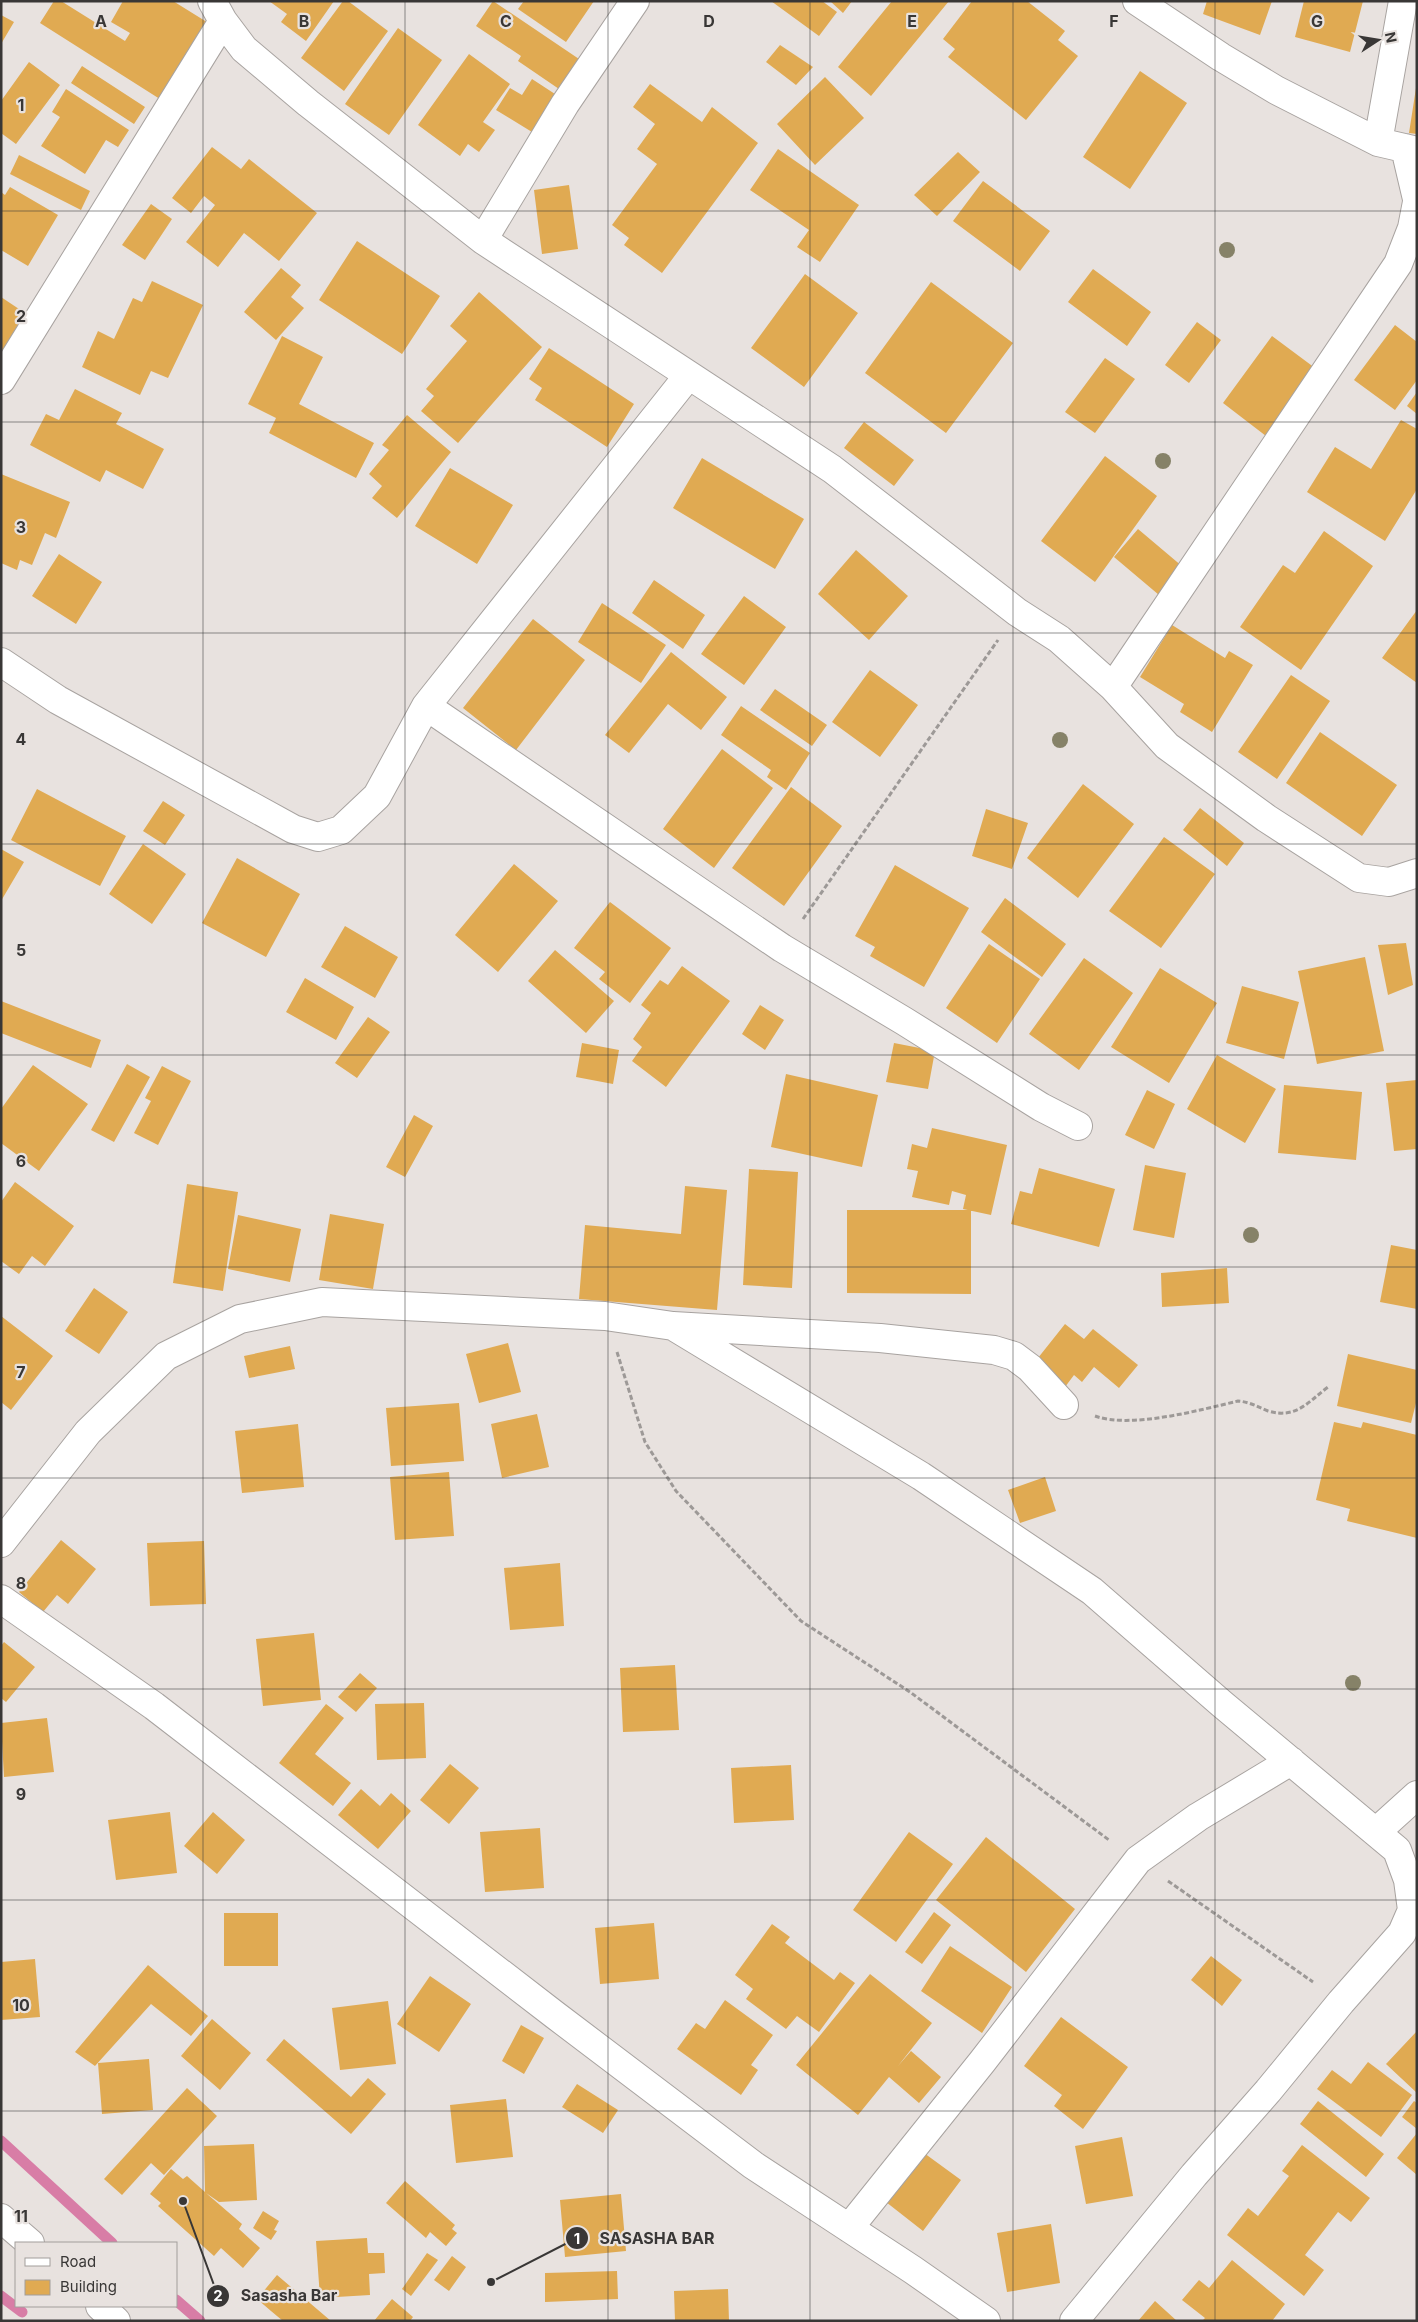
<svg xmlns="http://www.w3.org/2000/svg" width="1418" height="2322" font-family="Inter,sans-serif">
<style>
.lines{fill:none;stroke-linecap:round;stroke-linejoin:round}
.stream{stroke:#d87da6;stroke-width:11}
.building{fill:#e0aa52}
.minor-casing{stroke:#a8a3a0;stroke-width:30}
.secondary-casing{stroke:#a8a3a0;stroke-width:30}
.path{stroke:#9d9997;stroke-width:3;stroke-dasharray:5 2.5;stroke-linecap:butt}
.minor{stroke:#fff;stroke-width:28}
.secondary{stroke:#fff;stroke-width:28}
.tree{fill:#868268}
.grid{fill:none;stroke:#393736;stroke-width:1;stroke-opacity:0.55}
.grid-label{font-size:16px;text-anchor:middle;font-weight:bold;fill:#393736;stroke:#e8e2df;stroke-width:4.5;stroke-linejoin:round;paint-order:stroke}
.leader{fill:none;stroke:#393736;stroke-width:2}
.callout-dot{fill:#393736;stroke:#e8e2df;stroke-width:2}
.mark-label{font-size:15px;text-anchor:middle;font-weight:bold;fill:#fff}
.callout-label{font-size:16px;text-anchor:middle;font-weight:bold;fill:#393736;stroke:#e8e2df;stroke-width:4.5;stroke-linejoin:round;paint-order:stroke}
</style>
<rect width="100%" height="100%" fill="#e8e2df"/>
<g class="lines">
<path class="stream" d="M1,2141L112,2243
M1,2296L22,2312
M176,2300L200,2321"/>
</g>
<path class="building" d="M54,1H61L125,41L130,33L111,22L123,1H173L210,24L163,101L40,23Z
M269,1H334L306,41L281,22L287,14Z
M343,1H348L388,31L344,91L301,58Z
M493,1L579,59L559,89L518,61L521,56L476,26Z
M524,1H594L566,42L518,9Z
M771,1H822L837,12L819,36Z
M830,1H852L843,13Z
M892,1H949L871,96L838,67Z
M972,1H1027L1065,31L1058,40L1078,56L1026,120L948,57L955,49L943,39Z
M1207,1H1272L1260,35L1203,14Z
M1304,1H1363L1350,52L1295,37Z
M1,15L14,22L1,44Z
M398,28L442,60L389,135L345,104Z
M780,45L813,67L796,85L766,62Z
M469,54L510,84L483,122L495,130L479,152L468,144L460,156L418,125Z
M29,62L60,85L16,144L1,133V101Z
M82,66L145,107L134,124L71,83Z
M1140,71L1187,103L1130,189L1083,157Z
M825,77L864,118L815,165L777,124Z
M532,79L555,94L532,132L496,110L510,88L522,95Z
M650,84L702,122L712,107L758,143L662,273L624,245L629,238L612,225L657,164L637,149L655,124L633,107Z
M1416,88H1417V134L1409,133Z
M66,89L129,130L118,147L106,140L85,174L41,146L60,117L52,112Z
M212,147L241,169L249,159L317,213L279,261L244,233L218,267L186,242L215,205L204,196L191,213L172,198Z
M778,149L859,205L820,262L797,247L809,230L750,190Z
M958,152L980,172L937,216L914,195Z
M19,155L90,191L81,210L10,174Z
M983,181L1050,231L1020,271L953,221Z
M569,185L578,249L542,254L534,190Z
M10,187L58,215L28,266L1,250V192L5,195Z
M151,204L172,219L145,260L122,245Z
M357,241L440,296L402,354L319,300Z
M281,268L301,285L291,297L304,308L276,340L244,312Z
M1093,269L1151,312L1127,346L1068,302Z
M805,274L858,313L804,387L751,348Z
M152,281L203,305L168,378L151,371L140,395L82,367L98,331L114,339L133,298L142,302Z
M931,282L1013,343L946,433L865,373Z
M479,292L542,347L458,443L421,411L434,396L426,389L467,341L450,326Z
M1,297L34,319L1,368Z
M1197,322L1221,340L1189,383L1165,365Z
M1395,325L1417,342V380L1395,410L1354,380Z
M282,336L323,357L299,404L374,443L356,478L269,433L276,418L248,404Z
M1272,336L1315,368L1266,436L1223,403Z
M549,348L634,404L607,447L535,400L542,388L529,379Z
M1105,358L1135,379L1095,433L1065,412Z
M75,389L122,413L116,424L164,449L143,489L106,470L100,482L30,445L46,414L59,420Z
M1417,392V414L1407,406Z
M407,415L451,452L397,518L372,498L382,486L369,474L389,450L382,445Z
M1401,420L1417,429V489L1385,541L1307,492L1335,447L1371,469Z
M864,422L914,460L894,486L844,448Z
M1105,456L1157,496L1095,582L1041,541Z
M702,458L804,519L775,569L673,508Z
M450,468L513,505L477,564L415,526Z
M1,474L70,502L56,538L45,533L32,565L20,560L17,570L1,563Z
M1138,529L1183,567L1159,595L1114,557Z
M1324,531L1373,566L1301,670L1240,627L1283,565L1295,573Z
M856,550L908,596L869,640L818,594Z
M59,554L102,582L76,624L32,596Z
M654,580L705,615L683,649L632,613Z
M744,596L786,627L744,685L701,654Z
M602,603L666,645L641,683L578,642Z
M1417,610V683L1382,658Z
M533,619L585,660L516,750L463,708Z
M1172,625L1225,658L1229,651L1253,665L1212,732L1180,712L1184,704L1140,677Z
M671,652L727,697L701,730L668,704L629,753L605,735Z
M870,670L918,705L880,757L832,722Z
M1291,675L1330,701L1277,779L1238,752Z
M775,689L827,725L812,746L760,710Z
M741,706L810,753L786,790L767,777L771,770L721,735Z
M1320,732L1397,785L1362,836L1286,783Z
M722,749L773,788L714,868L663,829Z
M1083,784L1134,824L1078,898L1027,858Z
M791,787L842,826L784,906L732,868Z
M37,789L126,836L100,886L11,840Z
M163,801L185,815L165,845L143,831Z
M1200,808L1244,843L1227,866L1183,830Z
M986,809L1028,823L1012,869L972,856Z
M1164,837L1215,874L1161,948L1109,911Z
M143,844L186,874L152,924L109,894Z
M1,849L24,862L1,901Z
M237,858L300,894L266,957L202,923Z
M514,864L558,901L498,972L455,935Z
M895,865L969,908L924,987L870,956L875,947L855,936Z
M1005,898L1066,944L1042,977L981,932Z
M610,902L671,948L630,1003L599,979L605,972L574,948Z
M345,926L398,957L375,998L321,967Z
M1406,943L1413,985L1388,995L1378,945Z
M989,944L1040,979L997,1043L946,1008Z
M555,950L614,1001L586,1033L528,981Z
M1365,957L1384,1051L1317,1064L1298,971Z
M1084,958L1133,993L1079,1070L1029,1034Z
M682,966L730,1001L666,1087L632,1061L642,1047L633,1039L651,1013L641,1005L660,980L668,985Z
M1160,968L1217,1003L1169,1083L1111,1047Z
M305,978L354,1007L336,1040L286,1012Z
M1242,986L1299,1002L1284,1059L1226,1043Z
M1,1001L101,1040L91,1068L1,1033Z
M760,1005L784,1020L765,1050L742,1034Z
M368,1017L390,1032L357,1078L335,1063Z
M582,1043L619,1050L613,1084L576,1077Z
M894,1043L935,1051L928,1089L886,1082Z
M1217,1055L1276,1089L1245,1143L1187,1109Z
M127,1064L150,1077L114,1142L91,1130Z
M33,1065L88,1104L39,1171L1,1143V1109Z
M162,1066L191,1081L158,1145L134,1133L151,1101L145,1098Z
M786,1074L878,1095L862,1167L771,1147Z
M1417,1080V1149L1394,1151L1386,1083Z
M1284,1085L1362,1092L1356,1160L1278,1153Z
M1147,1090L1175,1104L1154,1149L1125,1135Z
M414,1115L433,1126L405,1177L386,1167Z
M932,1128L1007,1145L991,1215L963,1209L966,1195L952,1191L949,1205L912,1197L918,1171L907,1169L912,1144L927,1148Z
M1145,1165L1186,1173L1174,1238L1133,1230Z
M1039,1168L1115,1189L1099,1247L1011,1224L1020,1191L1032,1194Z
M749,1169L798,1172L792,1288L743,1285Z
M15,1182L74,1226L45,1266L32,1256L19,1274L1,1261V1202Z
M187,1184L238,1192L223,1291L173,1283Z
M685,1186L727,1190L717,1310L579,1299L585,1225L681,1234Z
M847,1210H971V1294L847,1293Z
M330,1214L384,1224L373,1289L319,1280Z
M238,1215L301,1229L290,1282L228,1269Z
M1391,1245L1417,1250V1309L1380,1302Z
M1227,1268L1229,1303L1162,1307L1161,1273Z
M94,1288L128,1312L99,1354L65,1331Z
M1,1316L53,1356L11,1410L1,1402Z
M1065,1324L1084,1339L1093,1329L1138,1365L1119,1388L1094,1367L1082,1382L1074,1375L1065,1387L1034,1363Z
M508,1343L521,1392L479,1403L466,1354Z
M290,1346L295,1369L249,1378L244,1356Z
M1348,1354L1417,1370V1399L1411,1423L1337,1406Z
M459,1403L464,1461L391,1466L386,1408Z
M537,1414L549,1467L502,1478L491,1424Z
M1334,1422L1361,1428L1363,1422L1417,1435V1538L1347,1521L1350,1509L1316,1500Z
M298,1424L304,1487L242,1493L235,1431Z
M449,1472L454,1536L395,1540L390,1477Z
M1045,1477L1056,1511L1020,1523L1008,1490Z
M61,1540L96,1569L68,1604L57,1595L43,1612L19,1592Z
M204,1541L206,1604L150,1606L147,1543Z
M560,1563L564,1626L510,1630L504,1568Z
M314,1633L321,1700L263,1706L256,1639Z
M4,1642L35,1667L6,1702L1,1698V1646Z
M675,1665L679,1730L623,1732L620,1668Z
M360,1673L377,1688L356,1712L338,1697Z
M424,1703L426,1758L377,1760L375,1704Z
M326,1704L344,1718L315,1754L351,1783L333,1806L279,1763Z
M47,1718L54,1772L4,1777L1,1723Z
M450,1764L479,1788L449,1824L420,1800Z
M791,1765L794,1820L734,1823L731,1768Z
M361,1789L380,1806L391,1793L411,1811L378,1849L338,1815Z
M170,1812L177,1873L116,1880L108,1820Z
M213,1812L245,1840L217,1874L184,1846Z
M540,1828L544,1888L485,1892L480,1832Z
M909,1832L953,1864L896,1942L853,1910Z
M986,1837L1075,1909L1026,1972L936,1900Z
M934,1912L951,1925L922,1964L905,1952Z
M224,1913H278V1966H224Z
M654,1923L659,1979L600,1984L595,1928Z
M772,1924L790,1937L785,1943L834,1980L840,1972L855,1983L819,2032L797,2016L786,2029L746,1999L753,1989L735,1975Z
M950,1946L1012,1987L982,2033L921,1991Z
M1211,1956L1242,1980L1222,2006L1191,1980Z
M35,1959L40,2017L1,2020V1962Z
M148,1965L208,2016L191,2036L151,2004L95,2066L75,2052Z
M870,1974L932,2023L898,2066L911,2051L941,2077L919,2103L889,2077L858,2115L796,2065Z
M430,1976L471,2004L439,2052L397,2024Z
M725,2000L773,2035L751,2065L758,2070L741,2095L677,2049L696,2023L705,2029Z
M388,2001L396,2064L340,2070L332,2008Z
M1061,2017L1128,2067L1083,2129L1054,2106L1062,2095L1024,2066Z
M212,2019L251,2053L220,2090L181,2056Z
M521,2025L544,2038L524,2074L502,2061Z
M1417,2031V2093L1386,2064Z
M284,2039L351,2097L368,2078L386,2094L351,2134L266,2060Z
M149,2059L153,2110L102,2114L98,2063Z
M1368,2062L1412,2095L1381,2137L1317,2089L1332,2070L1351,2084Z
M577,2084L618,2110L603,2133L562,2107Z
M187,2088L217,2116L164,2175L151,2163L122,2195L104,2179Z
M506,2099L513,2157L456,2163L450,2105Z
M1318,2101L1384,2154L1366,2177L1300,2124Z
M1414,2101L1417,2103V2129L1402,2117Z
M1417,2133V2175L1397,2158Z
M1122,2137L1133,2196L1086,2204L1075,2146Z
M254,2144L257,2200L219,2202L206,2193L242,2224L239,2229L260,2248L243,2268L221,2248L214,2256L158,2206L161,2203L150,2194L171,2169L183,2179L187,2176L205,2192L204,2146Z
M1302,2145L1370,2198L1351,2222L1338,2212L1305,2255L1324,2270L1304,2296L1227,2235L1248,2208L1258,2216L1289,2176L1282,2171Z
M924,2153L961,2180L923,2231L886,2202Z
M405,2181L455,2225L452,2229L457,2233L446,2246L430,2232L426,2238L386,2203Z
M621,2194L626,2251L565,2257L560,2200Z
M263,2211L279,2221L274,2230L277,2231L271,2240L253,2228Z
M1051,2224L1060,2283L1007,2292L997,2233Z
M367,2238L368,2253H384L385,2273L369,2274L370,2295L320,2298L316,2241Z
M427,2253L438,2260L411,2296L402,2289Z
M452,2256L466,2267L449,2291L434,2280Z
M1232,2260L1285,2304L1272,2321H1202L1205,2318L1182,2300L1199,2280L1209,2288Z
M617,2271L618,2299L545,2302V2273Z
M277,2275L331,2321H283L271,2311L257,2299Z
M728,2289L729,2321H675L674,2291Z
M392,2299L413,2317L410,2321H374Z
M1155,2301L1177,2321H1138Z"/>
<g class="lines">
<defs>
<path id="minor" d="M212,1L223,21L244,49L308,103L483,240L832,469L1017,612L1059,639L1113,687L1167,746L1266,818L1359,878L1389,882L1417,873
M1137,1L1221,57L1276,90L1378,142L1417,151
M1378,142L1403,1
M1405,148L1417,199
M483,240L565,104L635,1
M1,380L223,21
M1,662L58,700L293,829L318,837L341,830L377,796L426,706L688,376
M1113,687L1398,264L1412,228L1417,202
M426,706L782,948L904,1021L1041,1107L1078,1126
M673,1326L921,1476L1092,1591L1222,1704L1397,1850L1408,1880L1412,1910L1402,1933L1341,2002L1268,2091L1194,2175L1074,2321
M1,1543L88,1432L166,1356L240,1319L322,1302L605,1316L673,1326L880,1338L994,1350L1014,1356L1030,1368L1064,1405
M1,1599L154,1706L555,2015L753,2165L913,2270L986,2321
M1376,1832L1417,1795
M849,2228L982,2062L1138,1860L1198,1817L1291,1761"/>
<path id="secondary" d="M1,2218L30,2243
M100,2306L116,2321"/>
</defs>
<use href="#minor" class="minor-casing"/>
<use href="#secondary" class="secondary-casing"/>
<path class="path" d="M803,919L998,640
M617,1352L645,1442L676,1491L801,1621L910,1692L1109,1840
M1095,1416C1131,1429 1200,1410 1238,1401C1250,1402 1258,1407 1268,1411C1296,1419 1307,1403 1328,1387
M1168,1881L1313,1982"/>
<use href="#minor" class="minor"/>
<use href="#secondary" class="secondary"/>
</g>
<g class="tree">
<circle cx="1227" cy="250" r="8"/>
<circle cx="1163" cy="461" r="8"/>
<circle cx="1060" cy="740" r="8"/>
<circle cx="1251" cy="1235" r="8"/>
<circle cx="1353" cy="1683" r="8"/>
</g>
<path class="grid" d="M203,1V2321M405,1V2321M608,1V2321M810,1V2321M1013,1V2321M1215,1V2321M1,211H1417M1,422H1417M1,633H1417M1,844H1417M1,1055H1417M1,1267H1417M1,1478H1417M1,1689H1417M1,1900H1417M1,2111H1417"/>
<g class="grid-label">
<text x="101" y="27">A</text>
<text x="304" y="27">B</text>
<text x="506" y="27">C</text>
<text x="709" y="27">D</text>
<text x="912" y="27">E</text>
<text x="1114" y="27">F</text>
<text x="1317" y="27">G</text>
<text x="21" y="111">1</text>
<text x="21" y="322">2</text>
<text x="21" y="533">3</text>
<text x="21" y="745">4</text>
<text x="21" y="956">5</text>
<text x="21" y="1167">6</text>
<text x="21" y="1378">7</text>
<text x="21" y="1589">8</text>
<text x="21" y="1800">9</text>
<text x="21" y="2011">10</text>
<text x="21" y="2222">11</text>
</g>
<path class="leader" d="M491 2282L577 2238M183 2201L218 2296"/>
<g class="callout-dot">
<circle cx="491" cy="2282" r="5"/>
<circle cx="183" cy="2201" r="5"/>
<circle cx="577" cy="2238" r="12"/>
<circle cx="218" cy="2296" r="12"/>
</g>
<g class="mark-label">
<text x="577" y="2244">1</text>
<text x="218" y="2301">2</text>
</g>
<g class="callout-label">
<text x="657" y="2244">SASASHA BAR</text>
<text x="289" y="2301">Sasasha Bar</text>
</g>
<rect width="1418" height="2322" fill="none" stroke="#393736" stroke-width="5"/>
<rect x="15" y="2242" width="162" height="65" fill="#e8e2df" stroke="#a29e9b"/>
<rect x="25" y="2258" width="25" height="8" fill="#ffffff" stroke="#a29e9b"/>
<text x="60" y="2267" font-size="15" fill="#393736">Road</text>
<rect x="25" y="2280" width="25" height="15" fill="#e0aa52" stroke="#a29e9b"/>
<text x="60" y="2292" font-size="15" fill="#393736">Building</text>
<g transform="translate(1378 40) rotate(78)" stroke="#e8e2df" stroke-width="4" paint-order="stroke">
<path d="M0-4L9 19L0 12L-9 19Z" fill="#393736"/>
<text y="-8" font-size="14" font-weight="bold" text-anchor="middle" fill="#393736">N</text>
</g>
</svg>
